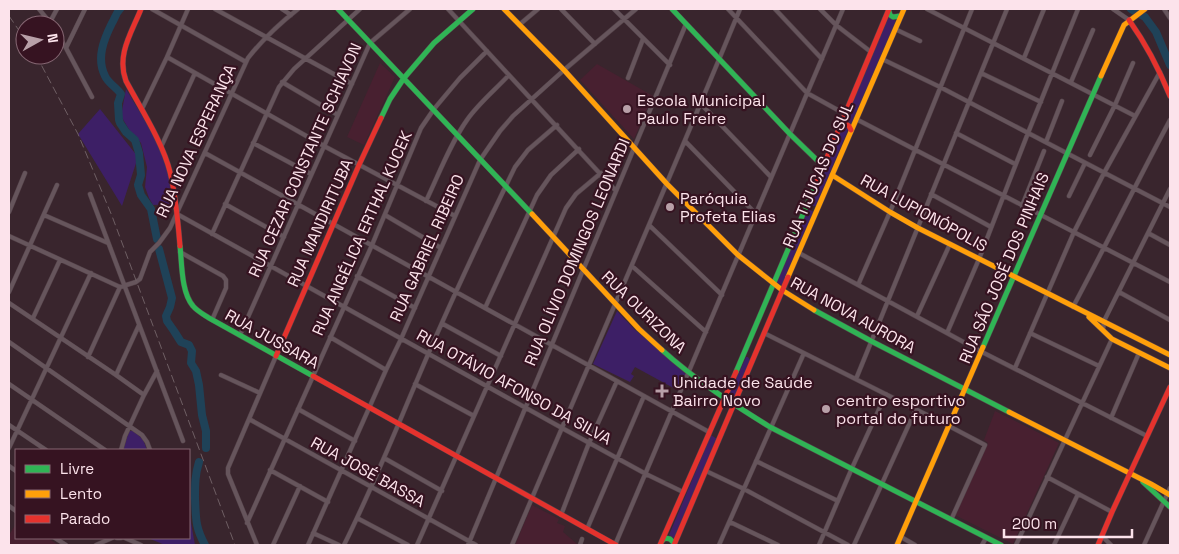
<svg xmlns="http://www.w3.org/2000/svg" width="1179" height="554" font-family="'Space Grotesk',sans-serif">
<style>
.built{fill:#482030}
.green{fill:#3d1f66}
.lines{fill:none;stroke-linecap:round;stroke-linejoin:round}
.river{stroke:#1f4258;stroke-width:8}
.street-casing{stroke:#534148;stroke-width:5}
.fast-casing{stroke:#534148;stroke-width:6}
.slow-casing{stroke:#534148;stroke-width:6}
.jam-casing{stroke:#534148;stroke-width:6}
.street{stroke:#66555c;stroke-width:4}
.fast{stroke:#30b455;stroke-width:5}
.slow{stroke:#ff9f0a;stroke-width:5}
.jam{stroke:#e5322d;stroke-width:5}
.rail{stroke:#6f5f64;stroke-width:1;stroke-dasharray:8 4;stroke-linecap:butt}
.poi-dot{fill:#b8a0a8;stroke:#361321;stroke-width:2}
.labels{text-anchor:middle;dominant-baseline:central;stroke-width:4.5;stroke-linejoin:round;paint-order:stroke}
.poi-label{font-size:16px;fill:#fce3eb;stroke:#361321;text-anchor:start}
.street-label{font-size:16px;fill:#fce3eb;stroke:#361321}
</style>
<rect width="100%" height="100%" fill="#39252d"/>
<path class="built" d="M380,63L395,77L364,145L347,137Z
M597,64L653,96L634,139L580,80Z
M995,411L1059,443L1013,544L955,515L988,443L984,440Z
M532,505L559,519L557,523L565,526L563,532L577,544L576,545H515Z
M16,524V538H48L58,545H9V535Z"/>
<path class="green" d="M889,16L896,21L852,124L845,120Z
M126,89C142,116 162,145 169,176C170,185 170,195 171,204L153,205L149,198L145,187L147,167L141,143L130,131L121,116Z
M100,109L138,157L122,206L78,134Z
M845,126L847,127L848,130L816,206H813L811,204L822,176L842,127Z
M808,209L814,212L783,286L776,282Z
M617,311L634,329L686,373L679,391L635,367L631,374L634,376L630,382L593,364Z
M746,357H748L750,360L735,397L731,398L729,394Z
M129,431H133L143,439L147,450H123Z
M711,435L717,439L675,539L669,535Z
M189,512L195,545H165L148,538H189Z"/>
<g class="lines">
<path class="river" d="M120,9C116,13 115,18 112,23C104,39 96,58 105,76C108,83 116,87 121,94L118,103L119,120L120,123L126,132L135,140L139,153L141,175L138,185L141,195L151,209L157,239
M1131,9L1145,17L1156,32L1170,65
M159,249L172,298L170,307L166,316L167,321L174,331L181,342L189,345L192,351L191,363L196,371L199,385L202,415L206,431V448
M199,462C195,475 195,484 195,498C196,518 195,527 205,545"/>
<defs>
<path id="street" d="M39,9L52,25
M152,9L246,62
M215,9L352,84
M282,9L291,15
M448,9L616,191
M561,9L595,44
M614,9L670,65
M728,9L807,93L845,114
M775,9L822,59
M820,9L836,25L871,52
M927,9L1135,116
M1113,9L1129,20
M1164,9L1170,18
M50,22L57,9
M519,25L538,9
M895,29L920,41
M55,30L66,48L92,97
M66,48L85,9
M167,57L324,146L455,216
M1024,58L1044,9
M882,59L940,87L1170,207
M981,73L1041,102
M628,78L643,39
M282,82L338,115
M1071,82L1093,30
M700,103L771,177
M142,109L167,57L188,9
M856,119L1170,282
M956,133L1015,164
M685,141L756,214
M1046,142L1062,101
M253,143L311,174
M161,147L195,73
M205,153L709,432
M1090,155L1115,105L1133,63
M90,194L183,441
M931,194L991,227
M1069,196L1085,163
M426,201C439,174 450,144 467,120C478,104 495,90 509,75
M225,204L284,237
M1022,206L1044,151
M9,212L25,173
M177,214L562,428L646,474L683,492
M44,215L108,243
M385,215L441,248
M649,225L722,295
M1148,233L1170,245
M212,234L279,87L294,69L360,9
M9,236L120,287L136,282L140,279L150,252L159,243L170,228L248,58C263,39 279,24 298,9
M180,252L223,276L226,280V288L212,320
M799,253L982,352L1147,436
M632,266L706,332
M357,276L415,308
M858,285L890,212L972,9
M9,292L57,185
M1119,292L1170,320
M9,303L116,375L144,395
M1073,307C1106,245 1137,182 1170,120
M485,308L537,195L551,175L579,149
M917,316L950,244
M33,318L60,260
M443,324L501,356
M1103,330L1104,321L1170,189
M764,333L949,426L985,445L951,520
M947,333L979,259L1028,133L1078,9
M1030,333L1099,366
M240,335L370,43L410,9
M330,337L386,370
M9,342L142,435L147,442L150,450
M88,357L120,287
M1015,368L1074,232L1104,173L1160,72
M116,375L139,325
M221,375L260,393
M856,379L1007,9
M9,384L105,450
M415,384L474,416
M298,409L355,441
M1111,418L1139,353
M249,419L476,545
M9,425L46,450
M9,448L91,273
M121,450L125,436L144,395L157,371
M384,458L442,491
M756,461L838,501
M9,466L16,471
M270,470L328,502
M706,471L744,489L848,545
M1047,477L1112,512
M9,506L16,511
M561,515L589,443L617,381
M357,518L408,545
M730,522L778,545
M247,523L372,245L421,128L434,109L460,78L487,51
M587,529L644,396
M313,533L339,545
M1102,536L1111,545
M901,537L915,545
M55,538L66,545
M117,538H121
M125,538L141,545
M96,545L112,538
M257,545L228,474V468L276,356
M273,545L300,486
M308,545L386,370L401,339L480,160L500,131L513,116L564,70L636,9
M344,545C370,493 392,439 415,385C446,311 480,239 515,167L528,150L557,125
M417,545L566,208L576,194L601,173
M468,545L686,24
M512,545C588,366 666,188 740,9
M580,545L582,539
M615,545L843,9
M719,545L804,353
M819,545L852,468L886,394
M854,545L916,409
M982,545L986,538
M1016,545L1112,339
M1054,545L1078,494
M1144,545L1170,488"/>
<path id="fast" d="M338,9L532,214
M672,9L790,134L823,166
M889,11L890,15L893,17L900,16
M381,118L390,99L404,78L434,43L473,9
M180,246C182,263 181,292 193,306C197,311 203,314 209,318L313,376
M814,310L871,341L1009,412
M983,347L1101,76
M662,350C695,380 733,404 770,427L1001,545
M736,372L815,186
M1143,482L1170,507
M662,541L665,538L670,539L674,543V545"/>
<path id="slow" d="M504,9L564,70L667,184L738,255L782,290L814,310
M1101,76L1124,25L1145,9
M832,175L890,212L918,228L1170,355
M532,214L639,329L662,350
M788,277L904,9
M1089,317L1112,339L1170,368
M1009,412L1151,484L1170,495
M897,545L983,347"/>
<path id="jam" d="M141,9C132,32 116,55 126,81C141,109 163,143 170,172C176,196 178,222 180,246
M1129,20C1146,44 1159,69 1170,96
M840,125L846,124L849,126L851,130
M815,186L889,9
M276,356L359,165L381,118
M313,376L616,545
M660,545L736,372
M674,545L788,277
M1098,545L1112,512L1170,387"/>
</defs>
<use href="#street" class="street-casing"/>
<use href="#fast" class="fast-casing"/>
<use href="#slow" class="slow-casing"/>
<use href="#jam" class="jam-casing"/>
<use href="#street" class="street"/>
<use href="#fast" class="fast"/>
<use href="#slow" class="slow"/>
<use href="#jam" class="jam"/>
<path class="rail" d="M9,16L25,39
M36,55L78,134L112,216L235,545"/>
</g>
<g class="poi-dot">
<circle cx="627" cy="109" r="5"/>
<circle cx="670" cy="207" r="5"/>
<path d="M659.5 383.5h5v5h5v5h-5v5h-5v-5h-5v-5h5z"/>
<circle cx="826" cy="409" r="5"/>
</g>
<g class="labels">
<g class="poi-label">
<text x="637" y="100">Escola Municipal<tspan x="637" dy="18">Paulo Freire</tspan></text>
<text x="680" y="198">Paróquia<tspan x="680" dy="18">Profeta Elias</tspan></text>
<text x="673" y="382">Unidade de Saúde<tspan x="673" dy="18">Bairro Novo</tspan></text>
<text x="836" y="400">centro esportivo<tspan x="836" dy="18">portal do futuro</tspan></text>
</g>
<g class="street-label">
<text transform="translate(196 141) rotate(-65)">RUA NOVA ESPERANÇA</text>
<text transform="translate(305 160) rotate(-66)">RUA CEZAR CONSTANTE SCHIAVON</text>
<text transform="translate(818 175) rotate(-67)">RUA TIJUCAS DO SUL</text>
<text transform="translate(924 213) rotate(29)">RUA LUPIONÓPOLIS</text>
<text transform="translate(320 223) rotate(-66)">RUA MANDIRITUBA</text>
<text transform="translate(362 233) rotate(-66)">RUA ANGÉLICA ERTHAL KUCEK</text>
<text transform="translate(427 248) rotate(-66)">RUA GABRIEL RIBEIRO</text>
<text transform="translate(577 252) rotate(-67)">RUA OLÍVIO DOMINGOS LEONARDI</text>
<text transform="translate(1004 268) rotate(-67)">RUA SÃO JOSÉ DOS PINHAIS</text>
<text transform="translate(644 312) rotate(44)">RUA OURIZONA</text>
<text transform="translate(853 315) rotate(29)">RUA NOVA AURORA</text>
<text transform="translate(272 339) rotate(29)">RUA JUSSARA</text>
<text transform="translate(514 387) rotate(29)">RUA OTÁVIO AFONSO DA SILVA</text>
<text transform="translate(368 472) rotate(29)">RUA JOSÉ BASSA</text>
</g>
</g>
<rect width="1179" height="554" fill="none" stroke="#fce3eb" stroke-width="20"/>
<rect x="15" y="449" width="175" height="90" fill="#361321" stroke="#856672"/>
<rect x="25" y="465" width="25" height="8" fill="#30b455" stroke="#856672"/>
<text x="60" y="474" font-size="15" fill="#fce3eb">Livre</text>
<rect x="25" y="490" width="25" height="8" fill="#ff9f0a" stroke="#856672"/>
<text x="60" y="499" font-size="15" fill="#fce3eb">Lento</text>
<rect x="25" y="515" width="25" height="8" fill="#e5322d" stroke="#856672"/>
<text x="60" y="524" font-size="15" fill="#fce3eb">Parado</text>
<g transform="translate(40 40) rotate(82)"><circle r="24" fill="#361321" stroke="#856672"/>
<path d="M0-4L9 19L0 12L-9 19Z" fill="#b8a0a8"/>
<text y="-8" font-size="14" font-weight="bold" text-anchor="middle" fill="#fce3eb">N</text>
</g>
<path d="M1004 529v8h128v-8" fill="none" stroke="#fce3eb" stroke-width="2.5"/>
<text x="1012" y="529" font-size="15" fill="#fce3eb" stroke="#361321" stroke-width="4" paint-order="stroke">200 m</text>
</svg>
